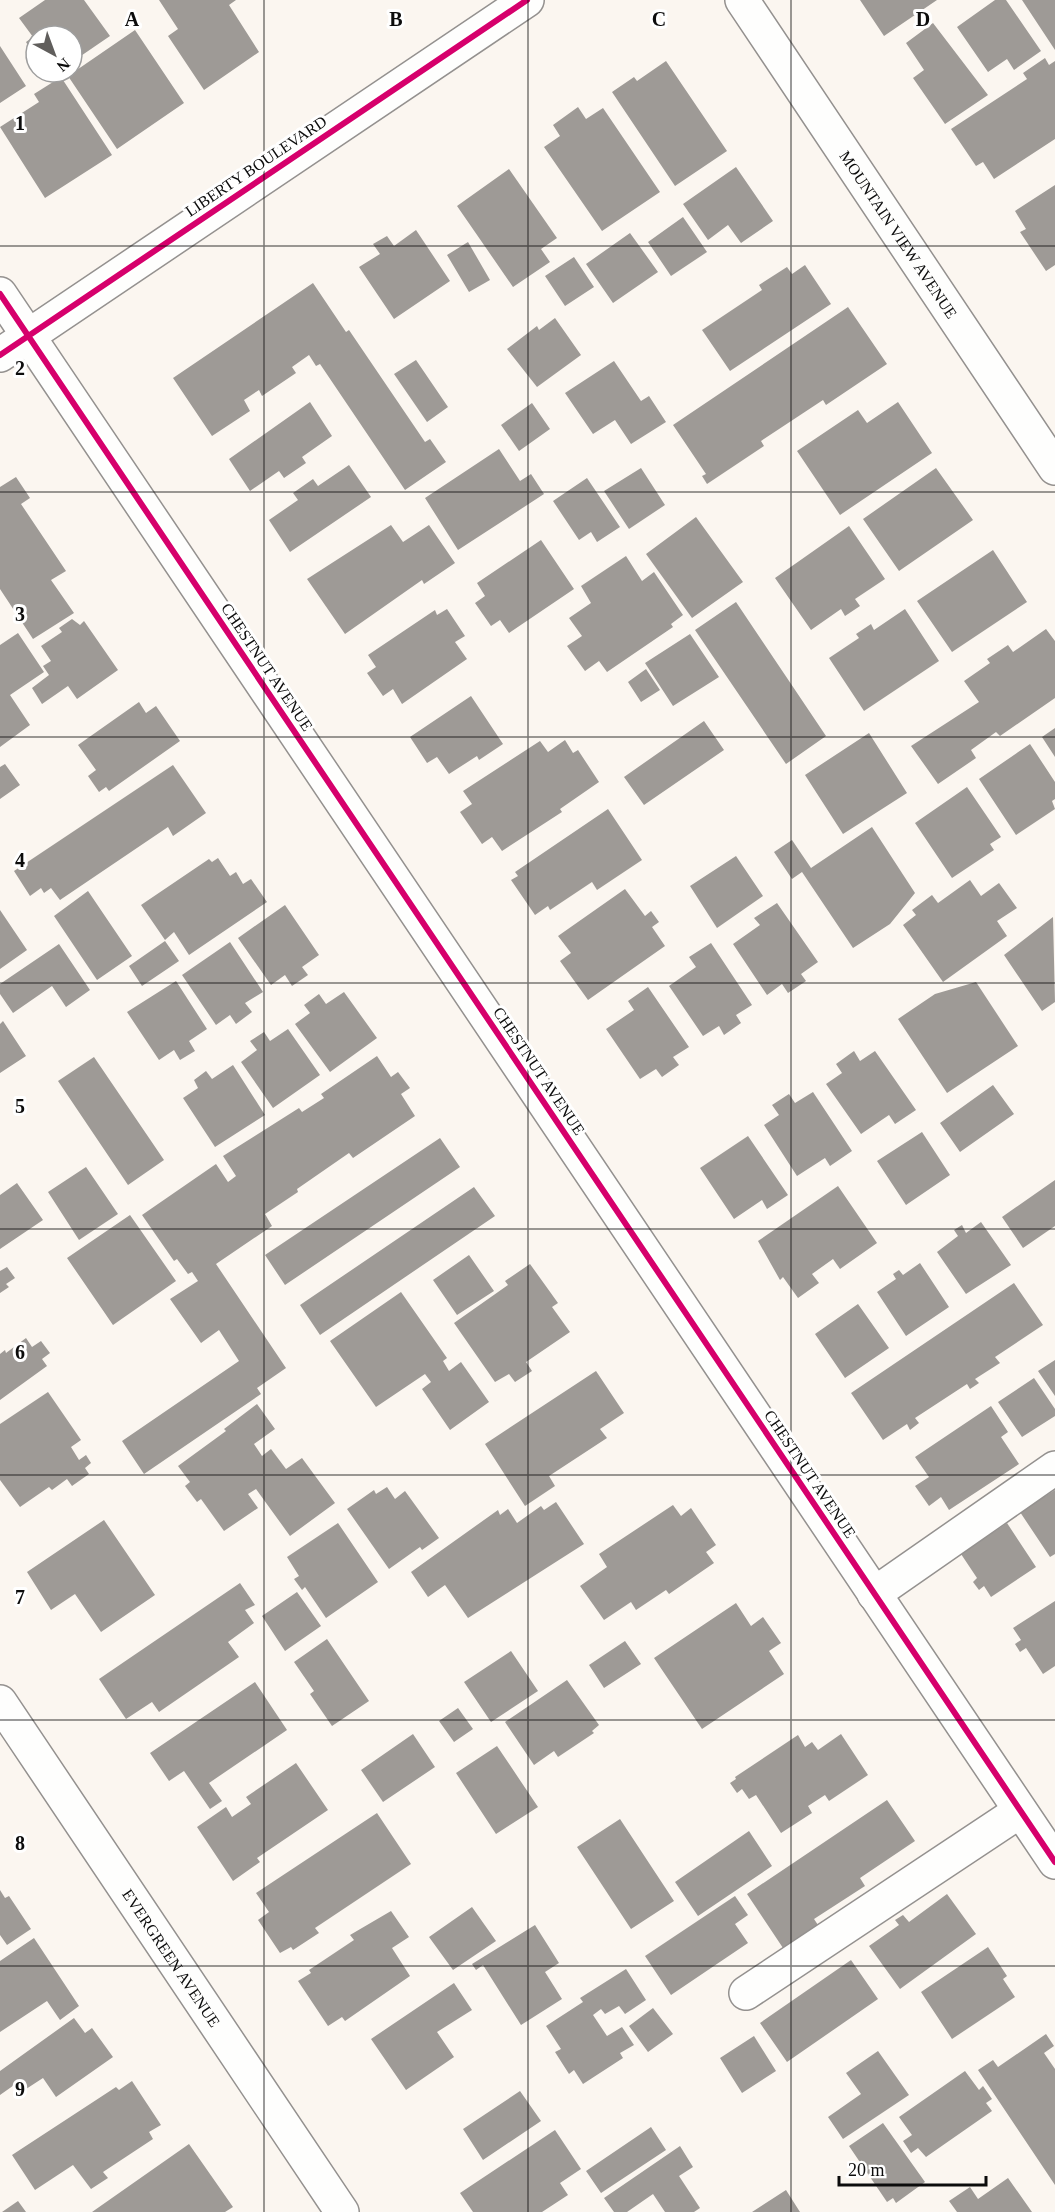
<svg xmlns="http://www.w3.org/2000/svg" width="1055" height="2212" font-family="Georgia,serif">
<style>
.building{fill:#9e9a96}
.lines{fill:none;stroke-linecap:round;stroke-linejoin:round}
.minor-casing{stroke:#94918f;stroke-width:36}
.minor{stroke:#fefefd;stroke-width:33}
.cycleway-casing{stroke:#fff;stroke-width:10}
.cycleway{stroke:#d6006c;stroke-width:6}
.grid{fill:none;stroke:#0c0c0c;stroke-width:1.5;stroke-opacity:0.55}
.labels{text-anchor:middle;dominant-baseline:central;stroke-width:6;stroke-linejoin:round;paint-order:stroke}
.street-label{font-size:16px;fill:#0c0c0c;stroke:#fff}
.grid-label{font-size:20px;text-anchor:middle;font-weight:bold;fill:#0c0c0c;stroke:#fff;stroke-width:6;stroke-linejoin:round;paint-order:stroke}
</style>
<rect width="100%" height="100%" fill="#fbf6f0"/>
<path class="building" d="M45,0H84L110,36L72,62V36H36V52L33,54L26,42L33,37L19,18Z
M159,0H236L229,5L259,52L204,90L168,36L178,29Z
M860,0H937L884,36Z
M995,0H1006L1041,51L1014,70L1007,59L988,72L957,27Z
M1022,0H1055V50Z
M933,23L988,95L945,124L913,78L924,70L906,43Z
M135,30L184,103L117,149L68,76Z
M0,46L26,86L0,103Z
M1045,58L1049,65L1055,61V139L994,179L983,162L976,166L951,129L1027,79L1023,73Z
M666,61L727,151L675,186L612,92L634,77L637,81Z
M61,77L112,155L45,198L0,127L39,102L34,94Z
M578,107L586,119L603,108L660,192L602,231L544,147L560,136L553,125Z
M736,167L773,221L741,243L728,225L708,240L683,204Z
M509,169L557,238L541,249L550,262L513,287L457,206Z
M1055,185V265L1046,271L1020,232L1026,229L1015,211Z
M683,217L707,252L671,276L648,242Z
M416,230L450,281L394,319L359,267L380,254L373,244L387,236L394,246Z
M630,233L658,272L613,303L586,264Z
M468,242L490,280L469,292L447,255Z
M574,257L594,287L565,306L545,276Z
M805,265L831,304L730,371L702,330L762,290L759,285L787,267L792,274Z
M313,283L346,332L349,330L425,442L430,439L446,462L405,490L320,364L316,366L309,355L292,367L296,373L262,396L259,390L244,400L250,411L212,436L173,378Z
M848,307L887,364L826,405L823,400L761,441L764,446L707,484L702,476L706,474L673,425Z
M555,318L581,355L537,387L507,349L537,326L539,330Z
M416,360L448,407L427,422L394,374Z
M614,361L641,401L649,396L666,422L631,444L615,420L593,434L565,393Z
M310,402L332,436L302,457L306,463L284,478L279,471L250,491L229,459Z
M898,402L932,453L840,515L797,451L858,410L867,423Z
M532,403L550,429L519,451L501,425Z
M499,449L520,481L531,474L544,494L458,550L425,498Z
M349,465L371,497L290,552L269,520L298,500L293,493L313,479L318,486Z
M641,468L665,505L629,529L604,491Z
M936,468L973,520L899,571L863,519Z
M16,477L30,498L21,504L66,571L51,580L74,613L33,639L0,589V487Z
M587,478L620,527L597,542L591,532L579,540L553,501Z
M696,517L743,582L692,618L646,554Z
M391,525L403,542L429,525L455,563L424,584L422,580L345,634L307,579Z
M849,526L885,579L855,599L860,606L845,616L841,609L811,630L775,578Z
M541,540L574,589L509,633L500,620L491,626L475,603L485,596L477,583Z
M993,550L1027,602L952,652L917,601Z
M626,556L642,581L654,572L683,615L671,624L673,627L607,672L599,661L585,671L567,646L582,636L569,618L591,603L581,586Z
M736,602L826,736L786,764L695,630Z
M447,609L465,636L455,642L467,659L402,704L393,689L383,696L367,673L376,667L368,655L435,610L437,615Z
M905,609L939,661L864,711L829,658L859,638L856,634L871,624L874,630Z
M72,619L80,625L84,621L118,670L77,699L68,686L42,704L32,688L49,675L43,666L51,661L41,646L62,632L59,628Z
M1046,629L1055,641V698L1000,736L996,732L971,750L976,758L938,784L911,746L979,702L964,681L990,663L987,659L1008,645L1013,652Z
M18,633L44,672L10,695L30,725L0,747V645Z
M690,634L719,677L673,706L645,663Z
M646,669L660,690L641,702L628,682Z
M471,696L503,744L479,760L477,756L449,774L437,757L427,763L410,737Z
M139,702L146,713L156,706L180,741L109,791L106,787L99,792L88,776L96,770L78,745Z
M704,721L724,750L644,805L624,777Z
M1055,728V757L1042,737Z
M869,733L907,793L843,834L805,775Z
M565,740L573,753L578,750L599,782L560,809L562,812L502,851L492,837L482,844L460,812L472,804L463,791L540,741L548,752Z
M1030,744L1055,782V799L1052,801L1055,809L1016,835L979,779Z
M5,764L20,785L0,799V767Z
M173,765L206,813L173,836L168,827L60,900L51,888L44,893L41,888L30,896L14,871Z
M967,787L1001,837L990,844L994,850L952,878L915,823Z
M608,809L642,860L597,890L592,882L550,910L548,906L535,915L511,880L518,876L515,872Z
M872,827L915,893L890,924L853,948L802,872L792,879L774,852L792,840L811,868Z
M736,856L763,896L717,928L690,886Z
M218,858L230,876L236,872L243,884L251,879L267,902L189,955L174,932L165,940L141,905L209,859L212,862Z
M970,880L981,896L999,883L1017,908L997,921L1007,936L943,982L903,925L916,915L912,910L932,895L938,903Z
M625,889L645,916L651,911L659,922L652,927L665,946L588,1000L560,961L571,953L558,936Z
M88,891L132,956L97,980L54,916Z
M777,903L818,962L801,974L806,981L788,993L782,984L767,995L733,944L760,925L754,918Z
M285,905L319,955L302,967L308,975L292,986L285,975L271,985L238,938Z
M0,910L27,950L0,969Z
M1053,917L1055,1002L1042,1011L1004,955Z
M165,941L179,961L142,986L129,966Z
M230,942L263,992L245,1003L252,1012L236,1024L230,1015L216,1025L182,975Z
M711,943L752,1005L736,1015L741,1023L724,1035L719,1026L703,1036L669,986L696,967L689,957Z
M59,944L90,990L66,1007L52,986L13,1013L0,994V984Z
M176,981L207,1029L189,1041L195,1051L180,1060L174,1050L159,1060L127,1012Z
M976,982L1018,1046L947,1093L898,1019L935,994Z
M648,987L689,1047L673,1057L679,1065L662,1077L656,1069L640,1079L606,1029L634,1010L628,1001Z
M344,992L377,1038L330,1072L295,1024L310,1013L304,1005L319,994L326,1004Z
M3,1021L26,1056L0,1073V1024Z
M288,1029L320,1075L273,1108L241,1062L257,1050L250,1041L264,1032L270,1041Z
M854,1051L860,1061L875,1051L916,1110L895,1124L889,1115L861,1134L826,1084L842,1073L836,1064Z
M377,1056L391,1077L398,1072L410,1088L401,1094L415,1116L353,1158L349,1153L297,1189L298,1192L265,1214L272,1226L216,1264L286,1368L257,1388L261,1394L144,1474L122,1441L239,1361L219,1330L201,1343L170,1299L198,1281L192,1272L188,1274L177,1259L174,1261L142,1215L216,1164L228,1182L236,1176L223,1156L299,1108L302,1112L324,1098L321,1094Z
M94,1057L164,1160L128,1185L58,1081Z
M233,1065L265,1115L215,1147L183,1098L198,1088L194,1080L206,1071L212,1079Z
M993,1085L1014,1114L960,1152L940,1123Z
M813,1092L852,1151L830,1166L825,1158L797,1176L764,1125L779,1115L772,1105L789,1094L795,1103Z
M922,1132L950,1175L906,1205L877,1161Z
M748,1136L788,1195L767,1209L762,1200L734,1219L700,1168Z
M440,1138L460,1167L285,1285L265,1255Z
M86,1167L118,1214L79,1240L48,1192Z
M1055,1180V1226L1023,1248L1002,1217Z
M17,1183L43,1220L0,1249V1195Z
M838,1186L877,1243L840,1269L833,1259L812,1274L819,1283L798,1298L783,1277L780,1280L758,1241Z
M474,1187L495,1216L320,1335L300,1305Z
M130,1215L176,1281L113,1325L67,1258Z
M981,1222L1011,1265L966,1294L937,1252L958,1236L954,1230L962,1225L966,1233Z
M469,1255L494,1291L457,1315L433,1280Z
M920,1263L949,1307L906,1336L877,1292L896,1279L893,1274L899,1270L903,1275Z
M530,1264L558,1303L552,1307L570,1332L526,1362L532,1371L515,1382L509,1374L495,1382L454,1323L508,1285L505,1281Z
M7,1267L15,1278L6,1284L9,1287L0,1293V1271Z
M1014,1283L1043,1325L995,1357L1000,1363L975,1379L979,1383L970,1389L967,1384L915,1418L919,1423L910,1430L907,1424L883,1440L851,1393Z
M401,1292L447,1358L443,1361L449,1371L461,1362L489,1402L450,1430L422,1389L431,1382L425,1374L376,1407L330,1341Z
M858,1304L889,1348L845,1378L815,1334Z
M26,1338L32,1347L41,1341L50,1353L42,1359L47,1366L0,1400V1354L5,1350L6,1353Z
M1055,1360V1396L1038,1371Z
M596,1371L624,1413L600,1429L607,1438L549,1476L555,1486L525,1506L485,1444Z
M1034,1378L1055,1409V1416L1022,1437L998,1402Z
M48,1392L81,1440L71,1447L79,1460L86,1455L91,1463L85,1468L89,1474L72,1486L67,1479L52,1490L49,1487L20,1507L0,1480V1424Z
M257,1404L275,1429L254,1444L262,1456L271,1449L286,1469L302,1458L335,1503L290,1536L256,1489L248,1494L258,1508L224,1531L201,1499L197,1502L185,1486L190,1482L178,1466L226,1431L224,1429Z
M991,1406L1008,1432L1001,1437L1019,1464L949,1510L941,1497L929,1506L915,1486L929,1477L915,1457Z
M387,1487L395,1499L405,1491L439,1538L422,1550L420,1547L389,1569L347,1509L374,1490L376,1494Z
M1055,1490V1554L1050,1557L1020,1512Z
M556,1502L584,1544L468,1618L445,1585L428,1597L411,1572L498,1510L500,1515L508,1509L517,1523L541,1506L544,1510Z
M673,1505L681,1516L691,1508L716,1545L706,1552L714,1563L669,1594L666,1590L636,1610L631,1602L604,1620L580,1586L607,1567L599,1554Z
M104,1520L155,1595L101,1632L75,1594L51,1610L27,1572Z
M338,1523L378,1582L326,1618L305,1587L302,1590L294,1579L299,1576L287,1557Z
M1007,1523L1036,1567L991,1597L984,1586L979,1590L973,1582L977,1578L961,1554Z
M240,1583L255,1605L245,1610L254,1623L228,1642L239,1657L159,1712L152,1702L126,1719L99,1679Z
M297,1592L321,1626L285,1651L262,1616Z
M1055,1601V1666L1043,1674L1026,1648L1020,1652L1015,1644L1021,1640L1013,1628Z
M736,1603L751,1626L763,1617L781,1643L769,1651L784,1674L702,1729L654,1658Z
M327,1639L369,1701L332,1726L310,1694L314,1691L294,1662Z
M625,1641L641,1664L604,1688L589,1665Z
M511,1651L538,1691L491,1722L464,1682Z
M567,1680L599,1725L592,1731L594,1733L558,1757L554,1751L534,1765L505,1722Z
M255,1682L287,1730L209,1783L222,1801L210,1809L184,1771L169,1781L150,1753Z
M458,1708L473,1729L454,1742L439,1721Z
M413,1734L435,1767L383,1802L361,1770Z
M841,1734L868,1775L829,1801L825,1795L808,1806L812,1813L781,1833L756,1795L749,1799L742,1789L737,1793L730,1783L736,1779L735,1777L798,1735L805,1747L812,1742L818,1750Z
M497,1746L538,1807L496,1834L456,1773Z
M296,1763L328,1810L257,1858L260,1862L233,1881L197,1827L226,1807L232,1817L251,1804L246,1797Z
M887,1800L915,1841L860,1878L865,1886L814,1919L820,1928L785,1951L747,1894Z
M377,1813L411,1864L315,1928L319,1933L293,1950L291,1947L280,1953L258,1920L269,1912L256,1893Z
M620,1819L674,1901L631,1929L577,1847Z
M749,1831L772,1866L698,1916L675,1882Z
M0,1890L5,1898L9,1896L31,1929L7,1945L0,1935Z
M947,1894L976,1934L900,1989L869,1946L899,1925L895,1920L903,1915L909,1922Z
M735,1896L748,1915L735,1924L748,1943L671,1995L645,1956Z
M472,1907L496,1941L453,1970L429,1937Z
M391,1911L409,1937L392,1948L410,1976L345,2021L342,2017L328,2026L298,1981L311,1973L309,1970L354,1940L350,1935Z
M535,1925L559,1963L545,1972L562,1999L521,2025L483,1965L476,1970L472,1964Z
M34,1938L79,2006L60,2020L47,2001L0,2032V1961Z
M988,1947L1007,1976L1003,1979L1015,1997L952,2039L921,1992Z
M851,1960L878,1999L787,2062L760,2023Z
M626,1969L646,2000L625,2014L619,2006L605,2014L601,2009L593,2015L607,2036L622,2027L634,2045L620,2053L623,2058L583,2084L574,2070L569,2074L555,2052L561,2049L546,2026L583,2002L580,1998Z
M454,1983L472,2010L437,2032L454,2057L406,2090L371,2039Z
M653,2008L673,2034L648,2052L629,2026Z
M74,2018L85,2033L92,2028L113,2057L56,2097L43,2078L23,2091L17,2083L0,2095V2071Z
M1046,2034L1054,2046L1044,2053L1055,2069V2185L978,2070L993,2060L998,2067Z
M754,2036L776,2071L742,2093L720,2058Z
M878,2051L909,2095L843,2139L828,2117L861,2094L846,2073Z
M965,2071L979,2090L983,2086L992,2099L986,2103L992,2111L926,2157L918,2148L911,2153L903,2141L912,2135L899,2117Z
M132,2081L161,2125L149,2132L153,2139L103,2172L108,2178L91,2189L73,2165L35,2190L12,2155L116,2087L119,2090Z
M520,2091L541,2121L483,2160L463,2129Z
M883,2123L925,2182L896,2203L893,2198L887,2202L849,2146Z
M651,2127L666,2150L601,2193L586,2171Z
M555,2130L581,2169L560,2183L568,2195L542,2212H473L460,2193Z
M189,2144L233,2207L225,2212H92Z
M680,2146L693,2167L679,2176L700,2208L694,2212H665L653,2194L627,2212H614L604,2198Z
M1008,2178L1032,2212H957L949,2201L970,2187L978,2199Z
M786,2190L800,2212H752Z
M18,2201L26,2212H2Z"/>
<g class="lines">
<defs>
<g id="minor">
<path id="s1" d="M742,0L1055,468"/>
<path d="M0,294L1055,1862"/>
<path d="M0,355L527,0"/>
<path d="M874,1594L1055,1468"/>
<path id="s2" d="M0,1702L342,2212"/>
<path d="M746,1993L1020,1811"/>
</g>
</defs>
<use href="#minor" class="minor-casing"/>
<use href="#minor" class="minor"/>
<defs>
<path id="cycleway" d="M0,294L1055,1862
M0,355L527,0"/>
</defs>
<use href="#cycleway" class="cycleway-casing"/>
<use href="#cycleway" class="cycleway"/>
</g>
<path class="grid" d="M264,0V2212M528,0V2212M791,0V2212M0,246H1055M0,492H1055M0,737H1055M0,983H1055M0,1229H1055M0,1475H1055M0,1720H1055M0,1966H1055"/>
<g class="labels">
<g class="street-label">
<text transform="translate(256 166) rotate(-34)">LIBERTY BOULEVARD</text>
<text stroke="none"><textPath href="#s1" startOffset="282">MOUNTAIN VIEW AVENUE</textPath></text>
<text transform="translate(267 667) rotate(56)">CHESTNUT AVENUE</text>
<text transform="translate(539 1071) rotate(56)">CHESTNUT AVENUE</text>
<text transform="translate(810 1474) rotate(56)">CHESTNUT AVENUE</text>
<text stroke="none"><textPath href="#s2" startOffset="308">EVERGREEN AVENUE</textPath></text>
</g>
</g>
<g class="grid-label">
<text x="132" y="26">A</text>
<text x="396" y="26">B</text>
<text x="659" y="26">C</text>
<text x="923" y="26">D</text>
<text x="20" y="130">1</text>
<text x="20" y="375">2</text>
<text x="20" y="621">3</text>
<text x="20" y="867">4</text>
<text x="20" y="1113">5</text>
<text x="20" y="1359">6</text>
<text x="20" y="1604">7</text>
<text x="20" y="1850">8</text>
<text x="20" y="2096">9</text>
</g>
<g transform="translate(54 54) rotate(139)"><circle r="28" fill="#ffffff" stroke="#9e9e9e" stroke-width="1.5"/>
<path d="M0-4.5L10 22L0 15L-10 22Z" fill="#605e5c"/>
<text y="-9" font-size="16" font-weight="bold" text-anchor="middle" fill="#0c0c0c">N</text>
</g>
<path d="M839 2176v9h147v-9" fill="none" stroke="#0c0c0c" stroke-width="3"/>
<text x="848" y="2176" font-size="18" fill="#0c0c0c" stroke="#ffffff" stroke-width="4.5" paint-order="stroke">20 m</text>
</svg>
